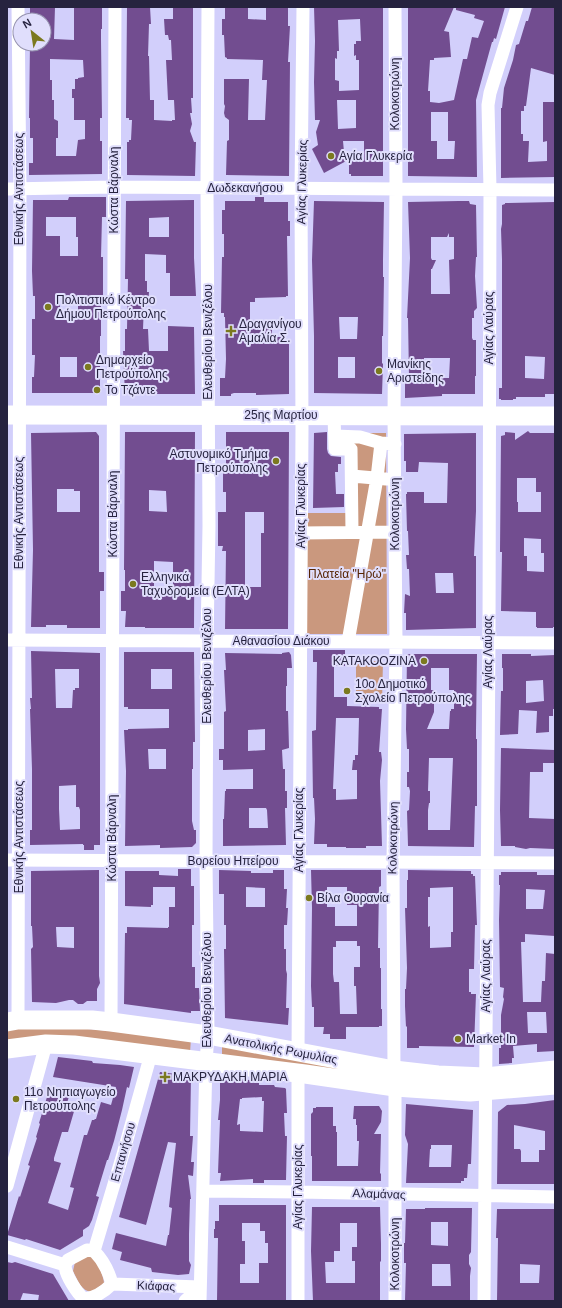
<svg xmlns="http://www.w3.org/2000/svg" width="562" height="1308" font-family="Arial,sans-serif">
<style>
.green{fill:#ca987e}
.building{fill:#724d90;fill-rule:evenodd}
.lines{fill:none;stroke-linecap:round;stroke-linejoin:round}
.street{stroke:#fff;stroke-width:13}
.secondary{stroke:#fff;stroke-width:19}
.poi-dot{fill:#7b791f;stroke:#e0defc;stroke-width:1.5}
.labels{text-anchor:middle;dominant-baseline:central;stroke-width:4;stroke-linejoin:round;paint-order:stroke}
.street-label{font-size:12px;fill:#26233f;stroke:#e0defc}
.poi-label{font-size:12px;fill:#26233f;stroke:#e0defc;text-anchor:start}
.park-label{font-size:12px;fill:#552302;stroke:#e0defc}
</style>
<rect width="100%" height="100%" fill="#d2cffb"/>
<path class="green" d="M331,433H386L387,634H307V513H347L348,451Z
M356,661H383L382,703H356Z
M53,1026L191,1038L190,1053L7,1041V1028Z
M222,1043L420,1083L222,1056Z
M86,1256C88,1256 90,1256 92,1256C97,1259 104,1278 104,1283L92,1292C81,1291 78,1281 73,1271L75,1262Z"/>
<path class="building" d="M30,7H55L54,39L74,40V7H102V29H101V40L102,118H100V141H102V174L29,175V163H33V138H30V118H29L30,44H44V20H32V19H30ZM50,59L83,60L84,77L78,78V79H75V89H72V98H74V120H85V139L78,140L76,156H56V138H58V121L54,119V100H52V80H50Z
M127,7H150L151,24H149L148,56H149L150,100H154V120L172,121V120H175L174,100H168L166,60H172L171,40H169L168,35H165L164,19H173V7H193V98H191L192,113H190L192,124L190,131L194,142H196L195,176L127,175V142H129V140H131L132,120H129V118H126Z
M225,7H248V19L266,20V7H288V26H290L288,62H290L289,176L226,175L227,141L229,140V120L225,117L224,113L225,106L224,104V79H249L248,120H265L267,80H262L263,60L227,59V58L225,57L224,35H222V19H225Z
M314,7H383V176H351V174H349V160H364V141H343L344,152L350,159L324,173L312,149L318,145L316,132L320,120H315L314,82L315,41ZM360,19L361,41H356V44H354V56L356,55V60H359V90L339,91V81L335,80V58L337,59V51H339L338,20ZM337,100H356V128L338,129Z
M408,7H454L444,31L449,32L451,57L434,58V60H430L428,91H430V102L439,103L454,100L463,59H467L472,37L478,38L484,21L474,18L475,15L456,10V7H505L496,39L494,38L493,42H492L476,100L477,177L408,176ZM431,112H448V141H455L454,159H437V141H431Z
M532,7H555V75L531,68L526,106H524V111H521V134H523V141H529L528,162L547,161V141L543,142V102H555V177L501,178V108H502L504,88L513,60L516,45L519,44L526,21H528Z
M69,197H106V217H102L101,257H103V297H101V336H100V391L97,393H32V377H34L35,355H32V319H35V296H33L32,271L33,200H68ZM46,217H76V237H78V256H60V236H46ZM60,297H78V319H60ZM60,357H77V377H60Z
M255,197H264V202H288V221H290V236H287L288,296H286V297L255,298V302H250V320H270V327H272V337H286V339H289V394L256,395V393H234L231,394V396H220V378H225L226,359L225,317H224V313H221L222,257H224V234H222V210H225V201H255Z
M194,200V258L196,296H170V273H166V255L145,254V281H147V292H149L148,304H144L143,329H148L149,351H168V326L194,327L195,394H125L123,351H125V329H127L128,279H125L126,201ZM169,217V237H149V218Z
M314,201L384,202L383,260V277H384L383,336H382V363L383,364L382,394L314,393V336L312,260ZM339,317H358L357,339H340ZM338,357H355V378H338Z
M459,201H469L470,204L476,205L477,257H476L475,276L477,308L474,311V318H472V338L473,340H476V376H475V394H442V396L405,398V377H409L408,318H407L410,258L408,202ZM449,233V237H454V259L449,260L450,294H431V269H432L436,260H432L431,258V237H447ZM424,358H450L449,378H427V376H424Z
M555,202V394H545V397H516V399H513V400H501V399H499V388H502V259L501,229L502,224V205L505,204V203ZM525,356L545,357L544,379L525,378Z
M528,431L530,433H555V627H553V628H537V627H536V612L501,611L502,552H500L501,436L505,435V432L515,433V440ZM517,478H536V492H541V512H518V502H517ZM524,538L541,539V553H544V572L527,571V556H524Z
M96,432L99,436V572H104V591H100V628H67V625H46V627H31L33,550L31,433ZM57,489H74V491H80V512H57Z
M125,432H195L194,628H145V627H125L126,611H121V591H125V570H124ZM149,490L166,491L167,512L149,511ZM154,561L173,562V592H154Z
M226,432H289L288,629H225L226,551H222L223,546H218V512H226V492H223V471H226ZM245,512H264V533H261V587H245Z
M327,432V449L328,453L331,456L341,457V464H338V472H335L336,494H344V507L313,508L314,433Z
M476,433V511L474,556H476V628L406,630V613H404L405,594L410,596L409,569H407L406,555H409L408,531H407L406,494H407V492H424V503H447L448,463L419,462L418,472H406V461H404V434ZM435,573H453L454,593H436Z
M313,650H345V666H334V697H347V706L379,707V709H382L379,752H381L382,760L380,781L382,846H366V848H346V847H327V844H314L315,819L314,798H313L312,731L316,730L317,662H313ZM336,718H359L358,755H355V760H353L352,770H357V799L336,800V789H333Z
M31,651L100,653V845H94V850H84V845H83V844L30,845V830H32V769L30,709H31L30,698H32ZM55,669H79V688H75V690H73L72,708H56ZM76,785V807H79L80,810V829L60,830L59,809V786Z
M124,652H194L195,742H193V769H192V821L194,830H196V843L192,847L160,848V845L125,846L126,771L124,730H128V729L169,728V709H128V707H124ZM151,669H172V689H151ZM148,749H166V769H149Z
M289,652L291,655L292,668H287V686H286V711H288L289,748L282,750L283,769H285V791H287V808H285L286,845L223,846V819H224L225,791H226V789H253V769L223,770V760H219V749H224V712L226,711L224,670H226L225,653L282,654V653ZM265,729V750L248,751V730ZM249,808H266L267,810L268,828H249Z
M407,654H477L476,730V739H477V806H475L474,847L408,846L407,811L409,810L410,791L409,787H407V772H409V749H407L406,729ZM431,668H449V690H454V709H451V711H450L449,729H427L434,712V690H431ZM429,758H453L450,830H428V810L429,803H430V791H428Z
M502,654H531V656L555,655V709H553V716H549V732L536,733L537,711L519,710L518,734L500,735L501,691H503V668H502ZM543,680L544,701L526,703V681Z
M501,748L555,750V763H543V772H530L529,818L555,819V849L530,848L526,849L515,847V846H501L500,810Z
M178,869H191V886H194V925H192V967H195V988H199L200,1011H191V1013L124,1004L125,933H127V927L168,928V927H169V907H175V887H153V905H151V907L125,906V871H159V875L178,876Z
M99,870V976L100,983L97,989V1001H87L83,1004H78L73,1000H69L56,1003L32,1002L31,949L33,947L32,926H31V871ZM56,927H74V948L57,947Z
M219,870L251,871V873H273V870H284V889H287L286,908H288L287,925H284V949H286V970L287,974L286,1008H289L288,1025L225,1018L224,949H226V925H224V894H219ZM246,887L265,888V907H246Z
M311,870H381V886L379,887L378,948H380V968H381V1009H382V1026H379V1027H346V1039H330V1034H323L324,1027H314V1007H312L311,986L312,908ZM327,887H347V905H357V926H335V907H327ZM336,941H357V946H360V967H354V986H356L357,1014H340L339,982H334L333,974V947H336Z
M408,870L471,871V874H473V876H475L477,925H475L474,969H469V992H471V994H476L474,1047L419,1046V1048H407V1026L406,1027L405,1006V989H406L407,968L405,908H407V880H408ZM453,887V932H451V947L430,948V926L428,927V897H430V888Z
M501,872H537V875H555V936L525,934V942H521L523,1002H541L542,981H545L546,953L555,954V1051L537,1052V1044L513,1046L514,1058H512V1063L499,1064V1048H501V1015L504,999L503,997L504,988L500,987L499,920L500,885H499V875H501ZM526,889L545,890L543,909H526ZM527,1012H546L547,1033H528Z
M58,1057L92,1061L93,1063L120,1065L134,1067L129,1088L127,1087L122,1110L114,1141L108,1160H107L96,1196L99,1197L92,1220L89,1226L83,1230V1236L60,1250L26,1239L25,1240L7,1235L19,1196L20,1197L30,1166L28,1165L37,1138L36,1137L40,1124L39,1123L47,1097L50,1088L70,1093L67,1103L74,1105L73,1107L75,1108L68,1132H62L54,1158V1161L61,1163L48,1203L68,1210L74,1188L70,1187L84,1135H87L92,1120H94L95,1119H96L101,1102L111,1105L116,1087L53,1077Z
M160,1072L191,1076L190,1136H193L191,1162H194L193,1176L188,1175L191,1199H190L189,1234V1261L191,1265L189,1274L178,1275L152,1272L151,1268L120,1260L122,1252L112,1249L116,1233L166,1246L168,1235H169L172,1208L169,1207L176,1143L168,1142L146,1225L119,1217Z
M233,1079L250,1080V1082L259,1083V1085H274L275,1087L285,1088L286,1089L287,1113H284L285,1136H287L286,1180H264V1183H253V1179L220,1181L221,1173H218L220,1120H218L220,1100V1080L233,1081ZM262,1097V1101H264L263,1132L240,1131V1124L237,1125L240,1099H242V1098Z
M555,1100V1184H497L498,1112L507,1105L525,1104ZM514,1125L545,1131V1150H539V1162H521V1151L520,1149H514Z
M406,1104L473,1110L471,1164H468L467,1178H464V1181H461V1183H406L408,1144L405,1135ZM431,1145H452L451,1167H429L430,1149H431Z
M354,1106H379L382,1111L381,1122L374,1134H381L380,1173L381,1174V1181H312V1156H311V1114L313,1112V1108H316V1107H333V1126H336V1132H337V1166H358L359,1141H357V1125H356V1119H353Z
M219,1205H286V1301H217L218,1238H214V1229H215V1221H219ZM242,1223H260V1231H265V1243H268V1263H259V1283H240V1264H245V1241H242Z
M312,1207H380L381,1244V1261L380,1262V1301H313L311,1251ZM340,1223H357V1247H352V1261H355V1283H326L325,1262H334V1251H340Z
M425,1208H472L471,1252L469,1255V1264L471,1268L470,1276V1301H405L406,1263H404V1243H405L406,1209H425ZM431,1222H448V1246L431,1245ZM432,1264H450L451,1286H432Z
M497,1209H555V1301H497L498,1238H496ZM520,1264L540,1265L539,1283H520Z
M7,1262L12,1263L15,1262L53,1274L69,1301H38L39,1295L23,1293L20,1301H7Z"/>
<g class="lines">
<path class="street" d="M18,7L20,189L18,1020
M7,189L114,187L555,190
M334,415L335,449H351L352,532
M335,436L360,437L381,443
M352,476L386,479
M301,533L395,532
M7,640L555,643
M348,642L377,478L381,443L395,444
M7,860L555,863
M111,1022L115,7
M298,1053L302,428L301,189L303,7
M394,1070L393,862L396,642L394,415L396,188L395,7
M298,1073V1301
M7,1186L46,1044
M203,1191L299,1192L555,1197
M7,1247L65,1265
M87,1250L94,1251C102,1259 109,1272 112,1284C104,1292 94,1298 84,1299C77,1293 65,1275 65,1265L68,1260Z
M94,1251L123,1154L151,1054
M112,1284L200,1287
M185,1301L200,1287
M200,1301L206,1062L208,1035L206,861L207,641L209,526L207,188L208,7
M395,1301V1087
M484,1301L489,642L490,189L488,105L490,93L517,7"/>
<path class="secondary" d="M7,415L555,416
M7,1022L18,1020H92L111,1022L208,1035L394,1070L438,1075L485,1077L555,1070
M7,1049L46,1044L74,1045L305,1074L395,1087L470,1092L555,1085"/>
</g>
<g class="poi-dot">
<circle cx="331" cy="156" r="4"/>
<circle cx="48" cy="307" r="4"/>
<path d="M229 325h4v4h4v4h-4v4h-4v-4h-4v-4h4z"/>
<circle cx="88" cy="367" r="4"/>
<circle cx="379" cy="371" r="4"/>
<circle cx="97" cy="390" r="4"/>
<circle cx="276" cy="461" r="4"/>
<circle cx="133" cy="584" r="4"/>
<circle cx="424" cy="661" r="4"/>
<circle cx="347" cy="691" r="4"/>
<circle cx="309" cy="898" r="4"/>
<circle cx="458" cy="1039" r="4"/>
<path d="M163 1071h4v4h4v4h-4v4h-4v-4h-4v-4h4z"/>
<circle cx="16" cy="1099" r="4"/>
</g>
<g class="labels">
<g class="street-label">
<text transform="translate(395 94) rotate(-90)">Κολοκοτρώνη</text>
<text transform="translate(302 182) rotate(-89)">Αγίας Γλυκερίας</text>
<text x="245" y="188">Δωδεκανήσου</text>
<text transform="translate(19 189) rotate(-90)">Εθνικής Αντιστάσεως</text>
<text transform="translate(114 190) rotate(-90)">Κώστα Βάρναλη</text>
<text transform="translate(489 328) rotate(-90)">Αγίας Λαύρας</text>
<text transform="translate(208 342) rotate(-90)">Ελευθερίου Βενιζέλου</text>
<text x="281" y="415">25ης Μαρτίου</text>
<text transform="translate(301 506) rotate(-90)">Αγίας Γλυκερίας</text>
<text transform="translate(19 513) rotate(-90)">Εθνικής Αντιστάσεως</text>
<text transform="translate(113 514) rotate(-90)">Κώστα Βάρναλη</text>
<text transform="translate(395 514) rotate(-90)">Κολοκοτρώνη</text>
<text x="281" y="641">Αθανασίου Διάκου</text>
<text transform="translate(488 652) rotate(-90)">Αγίας Λαύρας</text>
<text transform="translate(207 666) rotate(-90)">Ελευθερίου Βενιζέλου</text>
<text transform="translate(299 830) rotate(-90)">Αγίας Γλυκερίας</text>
<text transform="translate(19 837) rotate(-90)">Εθνικής Αντιστάσεως</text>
<text transform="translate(112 838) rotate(-90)">Κώστα Βάρναλη</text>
<text transform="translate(393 838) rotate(-89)">Κολοκοτρώνη</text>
<text x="233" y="861">Βορείου Ηπείρου</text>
<text transform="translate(486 976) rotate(-90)">Αγίας Λαύρας</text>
<text transform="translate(207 990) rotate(-90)">Ελευθερίου Βενιζέλου</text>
<text transform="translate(281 1049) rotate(11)">Ανατολικής Ρωμυλίας</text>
<text transform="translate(123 1152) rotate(-74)">Επτανήσου</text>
<text transform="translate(298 1187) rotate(-90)">Αγίας Γλυκερίας</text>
<text transform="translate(379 1194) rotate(2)">Αλαμάνας</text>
<text transform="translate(395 1254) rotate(-90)">Κολοκοτρώνη</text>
<text transform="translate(156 1286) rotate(2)">Κιάφας</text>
</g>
<g class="poi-label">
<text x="339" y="156">Αγία Γλυκερία</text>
<text x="56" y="300">Πολιτιστικό Κέντρο<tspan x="56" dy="14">Δήμου Πετρούπολης</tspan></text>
<text x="239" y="324">Δραγανίγου<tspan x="239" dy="14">Αμαλία Σ.</tspan></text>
<text x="96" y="360">Δημαρχείο<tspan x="96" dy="14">Πετρούπολης</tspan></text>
<text x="387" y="364">Μανίκης<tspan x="387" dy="14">Αριστείδης</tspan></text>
<text x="105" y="390">Το Τζάντε</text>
<text x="268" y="454" text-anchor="end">Αστυνομικό Τμήμα<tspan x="268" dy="14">Πετρούπολης</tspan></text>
<text x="141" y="577">Ελληνικά<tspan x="141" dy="14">Ταχυδρομεία (ΕΛΤΑ)</tspan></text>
<text x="416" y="661" text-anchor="end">ΚΑΤΑΚΟΟΖΙΝΑ</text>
<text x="355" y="684">10ο Δημοτικό<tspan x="355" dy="14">Σχολείο Πετρούπολης</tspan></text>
<text x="317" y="898">Βίλα Ουρανία</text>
<text x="466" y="1039">Market In</text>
<text x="173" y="1077">ΜΑΚΡΥΔΑΚΗ ΜΑΡΙΑ</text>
<text x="24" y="1092">11ο Νηπιαγωγείο<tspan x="24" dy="14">Πετρούπολης</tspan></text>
</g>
<g class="park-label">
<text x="347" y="574">Πλατεία "Ηρώ"</text>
</g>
</g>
<rect width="562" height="1308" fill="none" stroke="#26233f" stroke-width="16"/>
<g transform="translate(32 32) rotate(330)"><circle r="19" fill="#e0defc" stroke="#9693b0"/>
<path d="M0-3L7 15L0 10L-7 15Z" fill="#7b791f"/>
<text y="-6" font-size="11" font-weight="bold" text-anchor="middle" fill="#26233f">N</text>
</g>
</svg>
